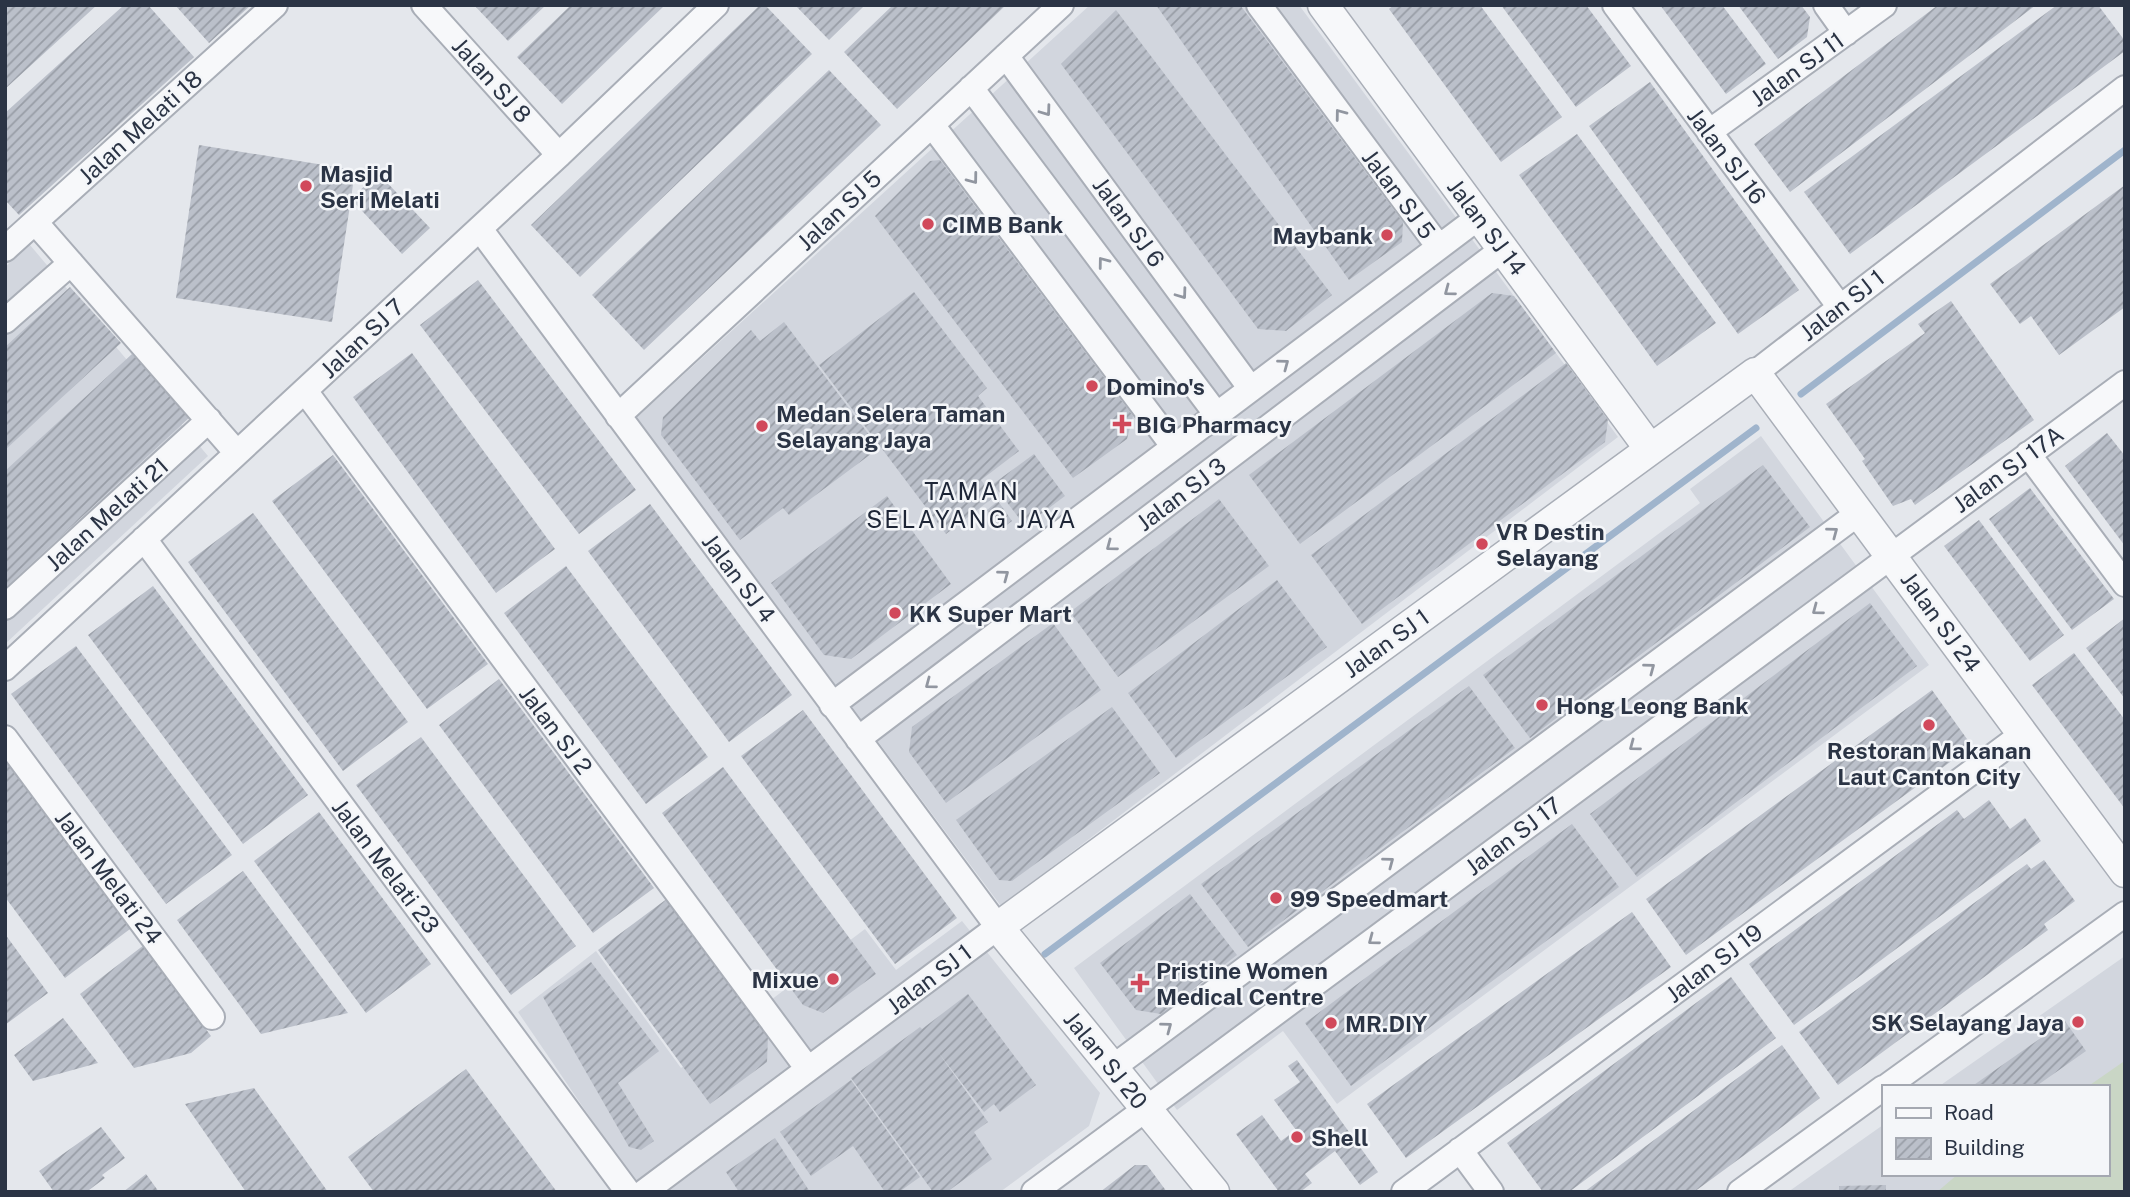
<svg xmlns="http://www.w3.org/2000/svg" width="2130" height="1197" font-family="'Public Sans',sans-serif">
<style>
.built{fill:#d2d6de}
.green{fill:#c9d6c5}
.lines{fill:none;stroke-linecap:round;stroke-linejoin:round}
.stream{stroke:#9fb4cc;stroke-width:7}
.building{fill:url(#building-hatch)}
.minor-casing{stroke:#a9aeb7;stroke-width:28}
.tertiary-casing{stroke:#a9aeb7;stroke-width:33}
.minor{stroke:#f7f8fa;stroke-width:24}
.tertiary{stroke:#f7f8fa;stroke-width:30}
.oneway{stroke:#9196a0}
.poi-dot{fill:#d1495b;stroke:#f4f6f9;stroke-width:2.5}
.labels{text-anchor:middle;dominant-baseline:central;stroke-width:5;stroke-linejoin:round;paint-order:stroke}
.street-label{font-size:23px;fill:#2b3445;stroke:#f4f6f9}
.poi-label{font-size:23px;font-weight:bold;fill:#2b3445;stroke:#f4f6f9;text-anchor:start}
.neighbourhood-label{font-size:24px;letter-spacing:2px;fill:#1d2536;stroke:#f4f6f9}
</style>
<defs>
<pattern id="building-hatch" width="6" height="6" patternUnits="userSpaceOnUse" patternTransform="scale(1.75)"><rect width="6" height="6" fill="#bbc0ca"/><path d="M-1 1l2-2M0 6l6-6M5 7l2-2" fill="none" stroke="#989da6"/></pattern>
</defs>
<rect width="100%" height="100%" fill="#e4e7ec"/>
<path class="built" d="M1090,5H1299L1618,437L1001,906L636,418Z
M30,245L208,456L5,644V267Z
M1761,436L1929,665L1337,1104L1283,1031L1177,1110L1074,968L1700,503L1690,489Z
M962,921L1100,1093L1089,1126L1000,1192H641L518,1012L596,951L681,1068L865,929L896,970Z
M2125,956V1192H1788L1883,1125V1174H2107V1087H1938Z"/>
<path class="green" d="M2123,1062L2125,1192H1937L1958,1174H2107V1087H2087Z"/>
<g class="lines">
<path class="stream" d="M1801,394L2125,150
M1045,954L1756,428"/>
</g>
<path class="building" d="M5,5H97L5,89Z
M124,5H148L194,57L19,215L5,200V113Z
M175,5H251L209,43Z
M474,5H546L508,41Z
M571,5H665L562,104L517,57Z
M760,5H765L812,54L580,277L531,225Z
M795,5H865L829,40Z
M893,5H1006L897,109L844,52Z
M1156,5H1240L1403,222L1402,242L1349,280Z
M1394,5H1480L1562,117L1501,162L1389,9Z
M1501,5H1586L1631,66L1576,107Z
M1660,5H1722L1766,64L1726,94Z
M1738,5H1801L1810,17L1807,37L1778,59Z
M1938,5H2036L1790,192L1754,144Z
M2057,5H2098L2125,41V51L1850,254L1804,192Z
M1116,10L1332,295L1286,331L1258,329L1061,64Z
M829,70L881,125L644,350L592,295Z
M1650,82L1799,290L1738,334L1589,126Z
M1577,134L1716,323L1657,366L1519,175Z
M199,145L355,170L351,199L378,173L430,228L402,254L351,199L332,322L176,298Z
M940,160L1133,416L1127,439L1073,478L875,216L930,161Z
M2125,185V307L2059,355L2031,316L2020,324L1990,284Z
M478,280L636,490L579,534L420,325Z
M70,287L121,343L5,450V347Z
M914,292L987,388L978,396L1019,451L981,480L994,497L946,534L819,365Z
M1492,293L1514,296L1556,353L1300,544L1249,475Z
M1951,301L2034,420L1915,505L1911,499L1893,506L1862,461L1865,459L1826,404L1925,333L1918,324Z
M784,322L879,448L789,515L783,508L740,540L661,435L663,417L751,330L760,341Z
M412,353L555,549L496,593L353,397Z
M132,354L190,417L5,588V471Z
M1566,363L1608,420L1605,442L1362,624L1311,555Z
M2107,433L2125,456V546L2065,466Z
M1034,454L1065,496L1025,526L993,484Z
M333,455L488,664L427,709L272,501Z
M1763,465L1810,527L1530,738L1483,675Z
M2030,488L2114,599L2072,630L1989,519Z
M887,496L951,584L851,659L824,655L771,583Z
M1219,499L1269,566L1118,677L1070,612Z
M998,501L1012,521L1001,529L987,510Z
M650,504L792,695L729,742L588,551Z
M253,513L408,722L343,771L188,562Z
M1979,520L2064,635L2030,661L1944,546Z
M566,566L708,757L646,804L504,613Z
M1277,580L1327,647L1176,758L1128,693Z
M153,586L308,795L243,844L88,635Z
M1870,603L1917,666L1637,877L1590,814Z
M2125,618V699L2086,648Z
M1053,623L1101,690L946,803L909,752L912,727Z
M76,646L232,855L166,904L11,694Z
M2074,653L2125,720V809L2032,685Z
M499,679L654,888L593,933L439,725Z
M1469,686L1515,748L1248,947L1201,884Z
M1932,690L1972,746L1686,955L1646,899Z
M1112,707L1160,773L1012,881L999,880L956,820Z
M803,710L957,918L895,964L741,756Z
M421,737L576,946L511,995L356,785Z
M5,759L130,929L65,978L5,897Z
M723,767L876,974L823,1013L803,1005L662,813Z
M1989,800L2010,829L2025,818L2041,841L1794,1025L1749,964L1957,810L1964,819Z
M319,812L431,964L366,1013L254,861Z
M1572,824L1619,887L1351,1086L1305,1023Z
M2044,860L2075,901L2044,924L2048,930L1838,1085L1799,1032L2027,864L2031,869Z
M243,871L348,1013L261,1034L177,920Z
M1190,894L1237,955L1161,1014L1136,1010L1100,963Z
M668,898L768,1036L767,1062L710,1104L598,950Z
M1632,912L1671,967L1406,1158L1367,1104Z
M5,934L48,993L5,1025Z
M144,945L211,1036L191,1053L134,1068L80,994Z
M591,962L659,1051L618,1083L654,1141L641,1150L629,1147L543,997Z
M1731,977L1776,1038L1569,1192H1543L1507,1143Z
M968,994L1036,1085L1000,1112L994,1104L984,1112L938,1052L988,1122L974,1132L992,1159L947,1192H933L851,1078L920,1027L922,1029Z
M63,1018L98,1063L33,1081L14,1055Z
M2065,1021L2086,1051L2035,1087H1971Z
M1782,1045L1820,1098L1765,1140L1694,1192H1584Z
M1297,1060L1378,1172L1360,1185L1335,1151L1305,1174L1312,1183L1300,1192H1279L1236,1134L1262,1115L1281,1141L1296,1130L1274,1100L1300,1082L1288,1066Z
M466,1069L557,1192H374L348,1157Z
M851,1080L920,1177L899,1192H885L853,1146L811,1176L780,1132Z
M254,1088L328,1192H246L185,1104Z
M101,1127L125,1158L102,1175L105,1178L89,1190L90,1192H54L39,1171Z
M775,1138L810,1192H739L726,1172Z
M1135,1165H1147L1167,1192H1100Z
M146,1174L159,1192H123Z
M1886,1185V1192H1839V1186Z"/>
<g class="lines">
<defs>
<path id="minor" d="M424,5L559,155
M1259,5L1439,247
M1615,5L1840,307
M1826,5L1846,33
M1006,56L1251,389
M971,88L1217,415
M932,125L1174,447
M1709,132L1884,5
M35,222L237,453
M480,229L998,927L644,1192
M5,249L275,5
M5,321L71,263
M1755,373L2125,88
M305,391L808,1069
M618,416L1061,5
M2028,454L2125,584
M144,539L628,1192
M5,607L209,420
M5,668L559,155L716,5
M832,705L1479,217
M5,738L212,1017
M858,739L1503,249
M1112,1068L1860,512
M1886,1087L2125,914
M1460,1150L1491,1192
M1034,1192L2125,383
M1404,1192L2023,734
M1740,1192L1883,1088"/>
<path id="tertiary" d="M1323,5L1650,449
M1214,1192L998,927L1755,373L2125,872"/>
</defs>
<use href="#minor" class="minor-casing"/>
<use href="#tertiary" class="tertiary-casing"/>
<use href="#minor" class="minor"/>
<use href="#tertiary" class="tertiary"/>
</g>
<defs><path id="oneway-chevron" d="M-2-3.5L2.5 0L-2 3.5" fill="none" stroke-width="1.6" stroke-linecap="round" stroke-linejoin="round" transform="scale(1.75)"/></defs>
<g class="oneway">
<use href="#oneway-chevron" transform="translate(1046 111) rotate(54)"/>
<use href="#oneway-chevron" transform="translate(1340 114) rotate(-127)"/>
<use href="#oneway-chevron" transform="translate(973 179) rotate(53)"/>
<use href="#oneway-chevron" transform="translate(1103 262) rotate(-127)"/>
<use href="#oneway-chevron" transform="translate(1449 291) rotate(143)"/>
<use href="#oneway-chevron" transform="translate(1182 294) rotate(54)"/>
<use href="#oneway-chevron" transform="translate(1284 364) rotate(-37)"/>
<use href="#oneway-chevron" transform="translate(1833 532) rotate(-37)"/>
<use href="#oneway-chevron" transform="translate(1111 546) rotate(143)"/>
<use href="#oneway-chevron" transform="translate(1004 575) rotate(-37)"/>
<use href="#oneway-chevron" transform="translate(1817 610) rotate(143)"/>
<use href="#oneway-chevron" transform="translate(1650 668) rotate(-37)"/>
<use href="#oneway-chevron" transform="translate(930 684) rotate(143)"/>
<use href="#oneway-chevron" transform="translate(1634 746) rotate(143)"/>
<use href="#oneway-chevron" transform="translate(1389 862) rotate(-37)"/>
<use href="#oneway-chevron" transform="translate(1373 940) rotate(143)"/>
<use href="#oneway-chevron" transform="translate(1167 1027) rotate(-37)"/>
</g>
<g class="poi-dot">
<circle cx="306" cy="186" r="7"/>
<circle cx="928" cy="224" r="7"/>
<circle cx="1387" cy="235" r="7"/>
<circle cx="1092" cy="386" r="7"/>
<path d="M1118.5 413.5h7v7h7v7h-7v7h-7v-7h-7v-7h7z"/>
<circle cx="762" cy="426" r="7"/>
<circle cx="1482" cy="544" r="7"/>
<circle cx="895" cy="613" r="7"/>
<circle cx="1542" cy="705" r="7"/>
<circle cx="1929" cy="725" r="7"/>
<circle cx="1276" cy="898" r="7"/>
<circle cx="833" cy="979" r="7"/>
<path d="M1136.5 972.5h7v7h7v7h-7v7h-7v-7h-7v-7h7z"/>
<circle cx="2078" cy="1022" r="7"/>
<circle cx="1331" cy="1023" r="7"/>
<circle cx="1297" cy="1137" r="7"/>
</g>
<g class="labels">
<g class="street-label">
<text transform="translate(1797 69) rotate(-36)">Jalan SJ 11</text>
<text transform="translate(492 80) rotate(48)">Jalan SJ 8</text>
<text transform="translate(140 127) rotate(-42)">Jalan Melati 18</text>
<text transform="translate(1727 156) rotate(53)">Jalan SJ 16</text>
<text transform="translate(1399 194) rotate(53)">Jalan SJ 5</text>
<text transform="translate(839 210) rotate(-43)">Jalan SJ 5</text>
<text transform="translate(1129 222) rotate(54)">Jalan SJ 6</text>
<text transform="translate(1487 227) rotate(53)">Jalan SJ 14</text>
<text transform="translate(1842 305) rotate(-38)">Jalan SJ 1</text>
<text transform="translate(362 338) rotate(-43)">Jalan SJ 7</text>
<text transform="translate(2008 469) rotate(-36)">Jalan SJ 17A</text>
<text transform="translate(1181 494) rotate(-37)">Jalan SJ 3</text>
<text transform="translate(107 514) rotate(-42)">Jalan Melati 21</text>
<text transform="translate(739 578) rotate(53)">Jalan SJ 4</text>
<text transform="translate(1941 622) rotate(54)">Jalan SJ 24</text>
<text transform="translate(1386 643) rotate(-36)">Jalan SJ 1</text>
<text transform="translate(556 730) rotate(53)">Jalan SJ 2</text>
<text transform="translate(1513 836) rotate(-37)">Jalan SJ 17</text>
<text transform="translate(386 866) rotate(53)">Jalan Melati 23</text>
<text transform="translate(109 877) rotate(53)">Jalan Melati 24</text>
<text transform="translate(1714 963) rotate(-37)">Jalan SJ 19</text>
<text transform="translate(929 979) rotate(-37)">Jalan SJ 1</text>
<text transform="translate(1106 1060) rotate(51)">Jalan SJ 20</text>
</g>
<g class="poi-label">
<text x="320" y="173">Masjid<tspan x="320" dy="26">Seri Melati</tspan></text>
<text x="942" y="224">CIMB Bank</text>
<text x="1373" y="235" text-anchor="end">Maybank</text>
<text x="1106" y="386">Domino's</text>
<text x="776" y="413">Medan Selera Taman<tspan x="776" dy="26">Selayang Jaya</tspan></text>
<text x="1136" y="424">BIG Pharmacy</text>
<text x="1496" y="531">VR Destin<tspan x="1496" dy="26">Selayang</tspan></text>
<text x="909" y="613">KK Super Mart</text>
<text x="1556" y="705">Hong Leong Bank</text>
<text x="1929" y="750" text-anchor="middle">Restoran Makanan<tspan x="1929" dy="26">Laut Canton City</tspan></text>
<text x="1290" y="898">99 Speedmart</text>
<text x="1156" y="970">Pristine Women<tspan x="1156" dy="26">Medical Centre</tspan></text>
<text x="819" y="979" text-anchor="end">Mixue</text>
<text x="2064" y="1022" text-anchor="end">SK Selayang Jaya</text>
<text x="1345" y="1023">MR.DIY</text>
<text x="1311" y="1137">Shell</text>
</g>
<g class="neighbourhood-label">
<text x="972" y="491">TAMAN<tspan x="972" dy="28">SELAYANG JAYA</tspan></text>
</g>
</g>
<rect width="2130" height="1197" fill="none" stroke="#2b3445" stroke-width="14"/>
<rect x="1882" y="1085" width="228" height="91" fill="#f4f6f9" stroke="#a4a8b1" stroke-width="2"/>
<rect x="1896" y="1108" width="35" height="10" fill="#f7f8fa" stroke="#a4a8b1" stroke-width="2"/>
<text x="1944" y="1120" font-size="21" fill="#2b3445">Road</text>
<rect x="1896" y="1138" width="35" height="21" fill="url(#building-hatch)" stroke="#a4a8b1" stroke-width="2"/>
<text x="1944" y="1155" font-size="21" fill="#2b3445">Building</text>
</svg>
